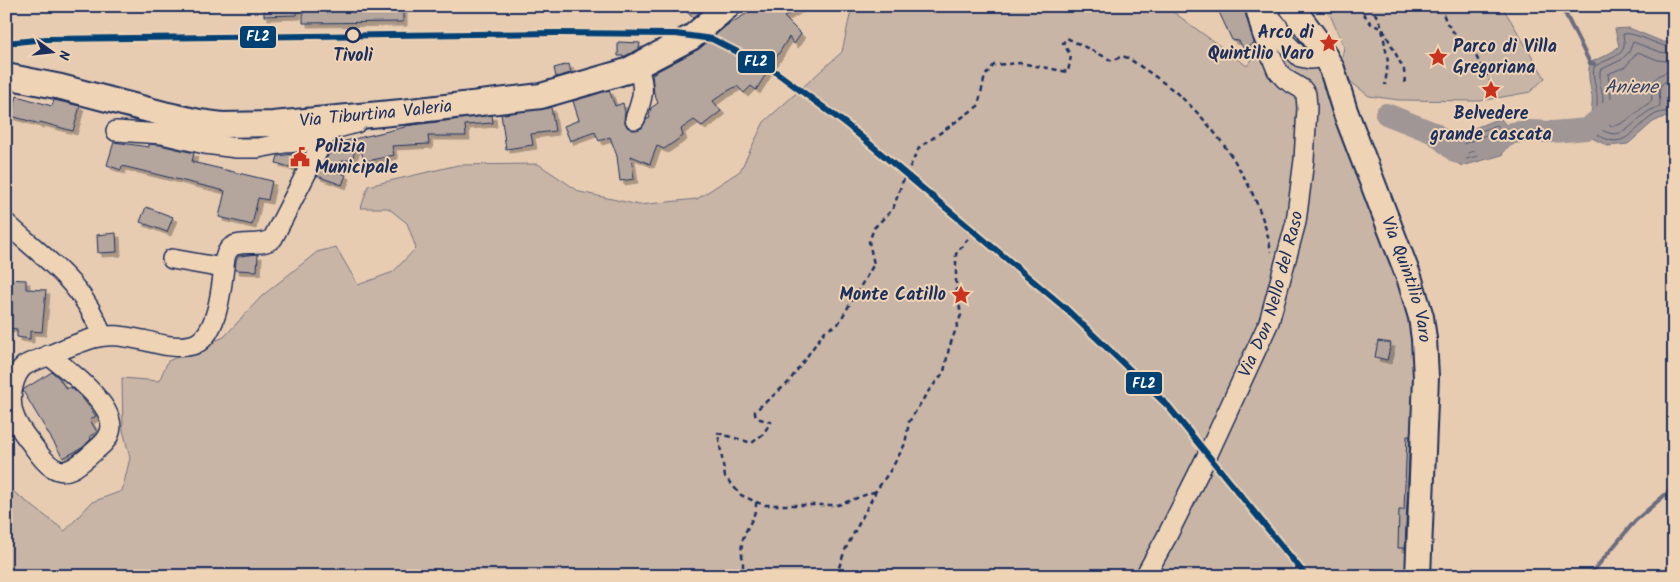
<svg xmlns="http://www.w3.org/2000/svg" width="1680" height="582" font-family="Kalam,sans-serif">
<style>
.green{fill:#c9b5a5;stroke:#727282}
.water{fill:#a09695;stroke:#6b6d7f}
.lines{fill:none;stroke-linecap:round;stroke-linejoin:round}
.shore{stroke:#505874;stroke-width:1}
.stream{stroke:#6b6d7f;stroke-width:4}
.river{stroke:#a09695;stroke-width:22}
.building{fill:#b4a59d;stroke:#1b2f5e;filter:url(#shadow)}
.minor-casing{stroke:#1b2f5e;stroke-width:22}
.major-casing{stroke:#1b2f5e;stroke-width:28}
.path{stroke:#1b2f5e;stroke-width:2.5;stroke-dasharray:5 4;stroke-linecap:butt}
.minor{stroke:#efd3b5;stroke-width:19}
.major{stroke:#efd3b5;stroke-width:24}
.rail-1-casing{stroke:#efd3b5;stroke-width:10}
.rail-1{stroke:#004174;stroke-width:6}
.stop-dot{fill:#efd3b5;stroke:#1b2f5e;stroke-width:2.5}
.labels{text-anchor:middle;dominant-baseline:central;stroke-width:4;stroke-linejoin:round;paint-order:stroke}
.poi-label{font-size:18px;font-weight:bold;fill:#1b2f5e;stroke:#efd3b5;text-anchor:end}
.stop-label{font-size:18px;font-weight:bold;fill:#1b2f5e;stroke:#efd3b5}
.street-label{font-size:18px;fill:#1b2f5e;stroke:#efd3b5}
.water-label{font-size:19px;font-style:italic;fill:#364469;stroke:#efd3b5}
.line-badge{stroke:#efd3b5;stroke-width:2}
.badge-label{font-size:14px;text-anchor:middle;font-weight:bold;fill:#fff}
</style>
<defs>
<filter id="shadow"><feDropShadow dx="4" dy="4" stdDeviation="0" flood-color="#0004"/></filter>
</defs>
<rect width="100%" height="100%" fill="#e7ccb2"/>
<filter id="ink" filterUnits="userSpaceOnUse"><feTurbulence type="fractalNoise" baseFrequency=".02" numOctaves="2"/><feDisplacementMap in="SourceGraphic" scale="10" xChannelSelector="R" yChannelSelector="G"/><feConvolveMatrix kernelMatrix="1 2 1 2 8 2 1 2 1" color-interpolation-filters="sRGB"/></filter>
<g filter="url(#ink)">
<path class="green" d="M852,6H1165L1247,66L1281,24L1324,78L1413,322L1416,416L1408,576H6V486L65,531L92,502L122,491L130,458L123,430L122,378L159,381L168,361L224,337L262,296L317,252L336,247L358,285L393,272L416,248L407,223L388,208H361L368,186L458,165L538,164L580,192L639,205L697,199L740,171L764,122L842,52Z
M1325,6H1502L1545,78L1530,92L1480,101L1399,100L1369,96L1351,82L1340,67L1344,47L1331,17Z"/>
<path class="water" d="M1629,28L1663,42L1674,43V91H1670L1674,120L1664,117L1653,122L1628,144L1608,146L1592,138L1587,129C1590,119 1593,107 1592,96C1590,84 1587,75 1590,63C1600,57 1612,54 1619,46L1615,29Z
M1500,118L1513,133L1502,155L1462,166L1443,155L1434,133L1460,134Z"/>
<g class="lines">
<path class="shore" d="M1674,48C1658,47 1636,31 1623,34C1623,38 1625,43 1624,46C1623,57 1601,61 1594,67C1592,77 1596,86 1597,96C1598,106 1595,118 1592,128C1595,134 1598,135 1604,138C1629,151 1641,116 1662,112C1666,111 1670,113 1674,115
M1674,54L1660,52L1633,42L1629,52L1621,60L1600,70V84L1603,97L1600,129C1622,142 1629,126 1646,113C1650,110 1656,108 1660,106C1660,94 1655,80 1674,80
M1674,62L1658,60L1638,52L1625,67L1608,74L1611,97L1609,125C1622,130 1639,108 1651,102C1654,86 1650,72 1674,72
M1497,125L1506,134L1498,151L1462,160L1447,152L1442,141L1444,137L1461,139Z
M1495,132L1499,136L1493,146L1464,154L1454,148L1456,145L1463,144Z"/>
<path class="stream" d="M1558,6L1566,15L1590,63L1594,64
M1589,576L1635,521L1674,487"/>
<path class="river" d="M1386,114L1434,133L1457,153
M1486,148L1513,133L1529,131L1553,132L1587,129L1610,110"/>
</g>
<path class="building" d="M264,6H297V15L264,16Z
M303,6H403V22L303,23Z
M681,6H707L693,18Z
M759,6H803L784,17L801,34L794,44L789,37L756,90L751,86L744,93L737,86L724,93L713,101L721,111L702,126L694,120L681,129L683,136L664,149L657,146L650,164L631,156L634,179L620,181L617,156L610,137L599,141L595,132L570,141L564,126L579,120L573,101L609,90L615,106L623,103L625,112L624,120L627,127L632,130H636L642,128L647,119L650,118L649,115L651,108L658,103L654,93L652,74L699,49L726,26Z
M1223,6H1243L1254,43L1244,49L1239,41L1232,40L1219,12Z
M618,42L640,43L639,49L625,56H618Z
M569,64L571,73L556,77L554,68Z
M17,96L52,106L54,100L80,106L73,131L40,122V124L11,116Z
M551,107L555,131L531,134L533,145L506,149L501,114Z
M492,115L493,123L465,125L466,136H428L429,144L392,146L394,155L364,162L359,141L352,159L323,166L329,153L339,151L337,143L405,127V126Z
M114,142L149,147V144L160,145L194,153L192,162L272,181L268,200L258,198L252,225L219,217L225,191L122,166L121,170L107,165Z
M303,153L296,169L276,163L278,156Z
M323,166L346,175L342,185L317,176Z
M146,207L173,217L167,232L140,222Z
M116,233L117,252L98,253L97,235Z
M258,254L257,271L235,270L236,261L239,256Z
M6,279L26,280V289L46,290L42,332L30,331V339L17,337V329L6,328Z
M1378,341L1391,343L1387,360L1375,357Z
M52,372L59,378L66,389L70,387L81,396L96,416L90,420L97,432L90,436L91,439L82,448L63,458L23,391L24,389Z
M1407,436H1410L1405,548H1398L1399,510H1404Z"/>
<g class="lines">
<defs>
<g id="minor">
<path d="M1261,6L1277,25L1286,43L1300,57L1310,59L1325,57"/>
<path d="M635,119C643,98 646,87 637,66"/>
<path d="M116,131L162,134L205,144L237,148H258L285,143L323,140"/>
<path d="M6,223C44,258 85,284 102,336"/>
<path d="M172,259L223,268"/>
<path d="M48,355C66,368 118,406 110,432C107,443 96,449 88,457C80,463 70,474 58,470C45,466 36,449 27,438C14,421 8,407 13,386C15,378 18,371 24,366C30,362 38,360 45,357C61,350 77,343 94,338C111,333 126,337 143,340C158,344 176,349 192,345C219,338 222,282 225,258C231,233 258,251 273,238L326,135L334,129L356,123"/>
<path id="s1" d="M1145,576L1166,538L1208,454L1269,322L1296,222L1304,160L1307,108L1306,94L1302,89L1285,79L1277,70L1262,33L1255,6"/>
</g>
<g id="major">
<path id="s2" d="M1291,6L1314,37L1332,69L1345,111L1410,280L1421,317L1424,339L1426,377L1418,576"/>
<path id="s3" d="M6,76L61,87L168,115L199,122L222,125L273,124L402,112L541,96L627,71L692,37L728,6"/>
</g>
</defs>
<use href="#minor" class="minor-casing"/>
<use href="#major" class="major-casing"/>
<path class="path" d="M1358,6L1372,25L1382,28L1388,62L1385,85
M1369,6L1376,15L1404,70L1405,86
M1441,6L1446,22L1457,37L1473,50L1484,72L1491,81V90
M756,502L765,505H838L876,491
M744,570L753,576
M741,576C746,565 740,555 742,544C744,528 757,518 756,502L741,495L725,477L718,433L752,443L763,434L771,422L760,419L755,414V411L788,383L825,331L838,324L874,264L869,242L874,228L893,209L902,183L919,148L978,106L985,76L994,65L1021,63L1068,72L1071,56L1063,43L1067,38C1082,46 1097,52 1112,61L1122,56L1128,58C1146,70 1164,82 1180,96C1223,134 1262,195 1271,252
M836,576L845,550L876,491L892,468L905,444L909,422L927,393L944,372L949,348L961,315L956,285V254L968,239"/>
<use href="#minor" class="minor"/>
<use href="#major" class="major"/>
<defs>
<path id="rail-1" d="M6,43L46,39L557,33L676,34L712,39L773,70L846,124L1064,307L1168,406L1306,576"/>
</defs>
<use href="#rail-1" class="rail-1-casing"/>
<use href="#rail-1" class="rail-1"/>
</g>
</g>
<defs>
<symbol id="sight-bare" viewBox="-9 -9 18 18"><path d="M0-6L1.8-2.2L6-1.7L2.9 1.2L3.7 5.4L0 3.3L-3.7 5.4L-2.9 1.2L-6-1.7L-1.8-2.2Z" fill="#c8321e" stroke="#efd3b5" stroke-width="2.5" paint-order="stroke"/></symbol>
<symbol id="civic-bare" viewBox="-9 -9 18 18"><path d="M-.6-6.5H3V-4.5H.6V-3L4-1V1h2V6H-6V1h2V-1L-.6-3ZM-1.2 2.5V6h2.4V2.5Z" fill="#c8321e" stroke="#efd3b5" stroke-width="2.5" paint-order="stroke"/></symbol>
</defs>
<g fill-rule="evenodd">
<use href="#sight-bare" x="1315" y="29" width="28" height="28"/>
<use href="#sight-bare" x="1424" y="43" width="28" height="28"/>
<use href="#sight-bare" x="1477" y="76" width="28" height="28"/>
<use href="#civic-bare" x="286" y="143" width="28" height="28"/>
<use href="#sight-bare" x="947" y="281" width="28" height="28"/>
</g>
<circle class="stop-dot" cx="353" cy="35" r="7"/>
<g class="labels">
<g class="poi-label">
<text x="1314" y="33">Arco di<tspan x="1314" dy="21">Quintilio Varo</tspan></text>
<text x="1453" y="47" text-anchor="start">Parco di Villa<tspan x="1453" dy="21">Gregoriana</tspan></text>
<text x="1491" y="114" text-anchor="middle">Belvedere<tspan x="1491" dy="21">grande cascata</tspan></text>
<text x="315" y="147" text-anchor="start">Polizia<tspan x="315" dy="21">Municipale</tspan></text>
<text x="946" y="295">Monte Catillo</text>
</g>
<g class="stop-label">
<text x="353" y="56">Tivoli</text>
</g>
<g class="street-label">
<text stroke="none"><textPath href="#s3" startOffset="376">Via Tiburtina Valeria</textPath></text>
<text stroke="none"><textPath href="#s2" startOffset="299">Via Quintilio Varo</textPath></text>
<text stroke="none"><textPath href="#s1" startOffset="310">Via Don Nello del Raso</textPath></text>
</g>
<g class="water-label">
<text x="1631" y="88">Aniene</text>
</g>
</g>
<g class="line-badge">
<rect x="239" y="25" width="38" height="24" rx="5" fill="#004174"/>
<rect x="737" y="50" width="39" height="24" rx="5" fill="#004174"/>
<rect x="1125" y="371" width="38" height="24" rx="5" fill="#004174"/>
</g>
<g class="badge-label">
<text x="258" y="41">FL2</text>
<text x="756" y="66">FL2</text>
<text x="1144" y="388">FL2</text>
</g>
<rect width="1680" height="582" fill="none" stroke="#efd3b5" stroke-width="25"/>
<rect x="12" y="12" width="1655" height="557" fill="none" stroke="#1b2f5e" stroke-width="2" filter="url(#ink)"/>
<g transform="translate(52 52) rotate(105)" stroke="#efd3b5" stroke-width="4" paint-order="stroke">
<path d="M0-4L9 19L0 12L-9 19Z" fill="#1b2f5e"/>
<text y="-8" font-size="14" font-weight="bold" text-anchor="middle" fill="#1b2f5e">N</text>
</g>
</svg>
